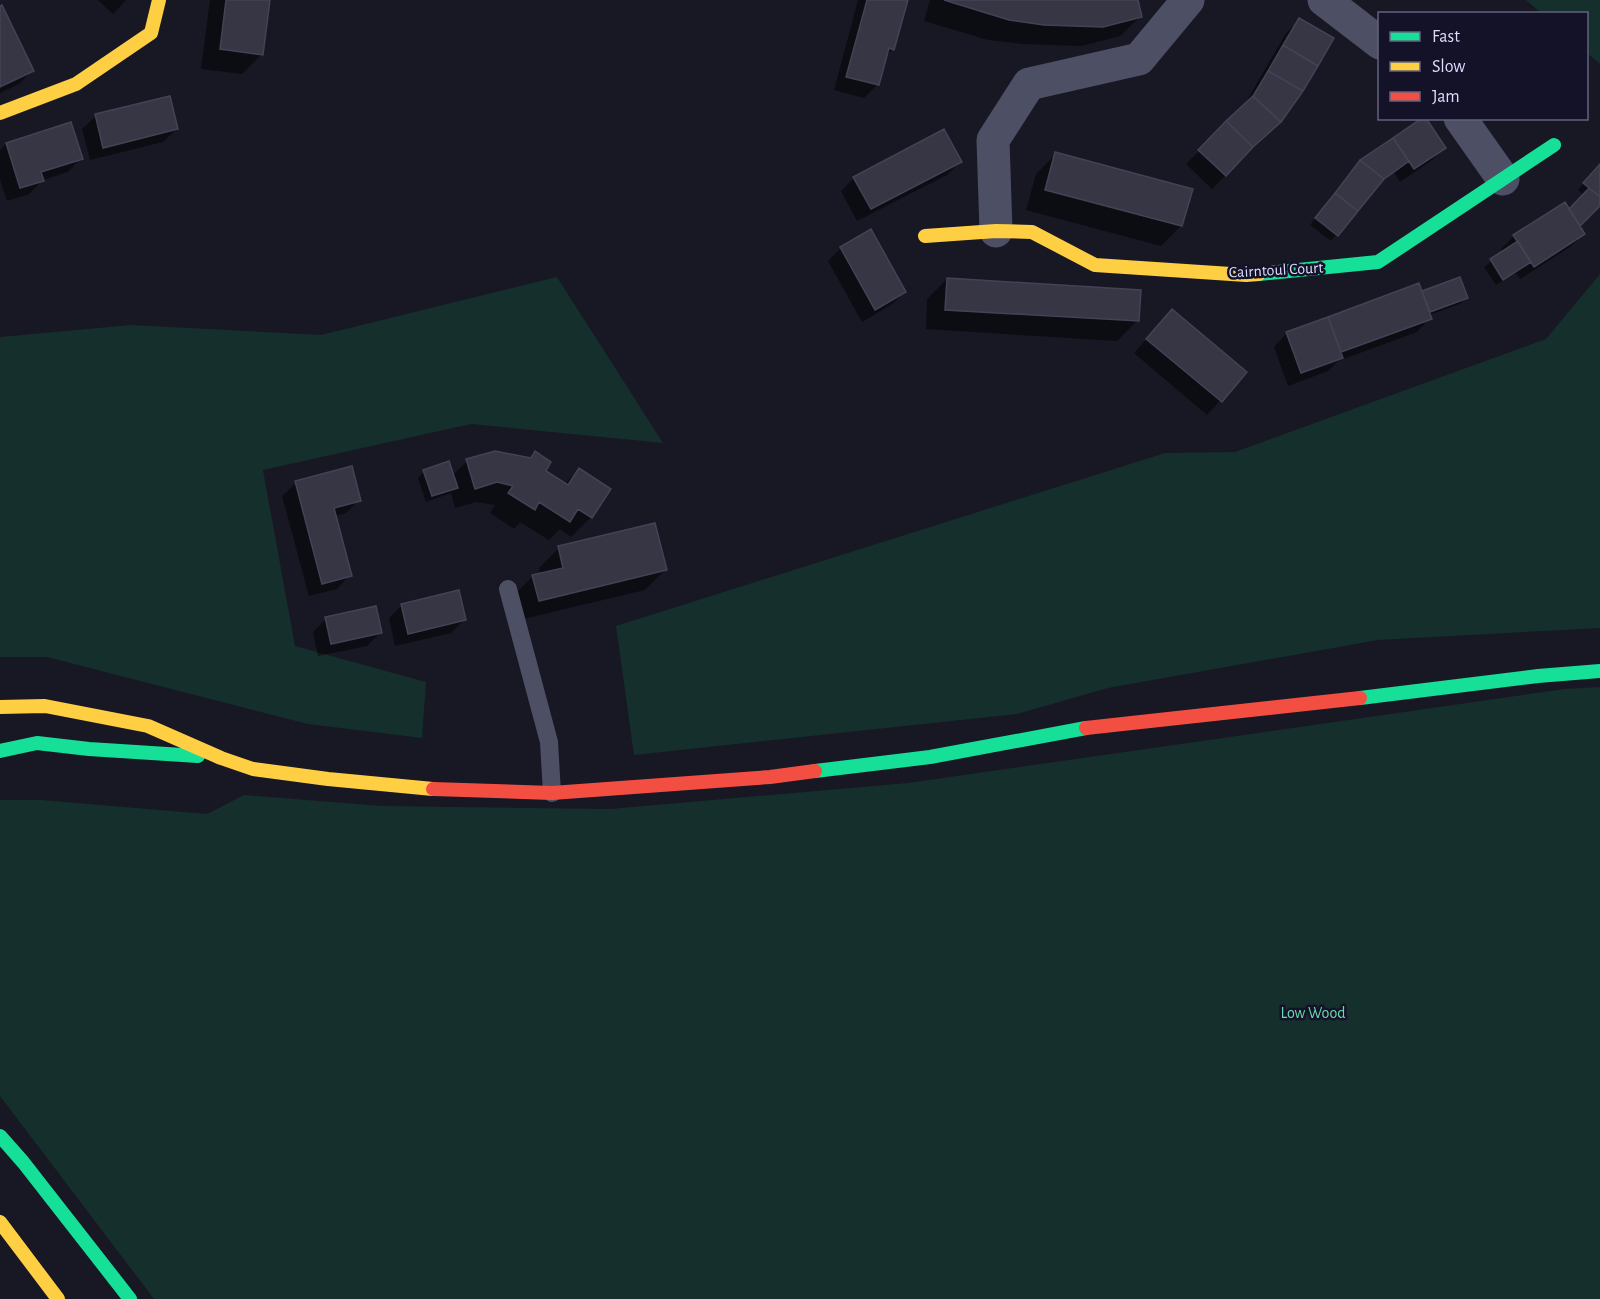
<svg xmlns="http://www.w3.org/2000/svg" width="1600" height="1299" font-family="'Alegreya Sans',sans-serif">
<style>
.green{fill:#152f2c}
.shadow{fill:#0007}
.building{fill:#363645;stroke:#444356;stroke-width:1.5}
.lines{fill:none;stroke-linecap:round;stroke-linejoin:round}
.lane{stroke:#4d4f64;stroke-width:18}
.street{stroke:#4d4f64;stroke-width:33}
.fast{stroke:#16e098;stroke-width:14}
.slow{stroke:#ffcf43;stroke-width:14}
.jam{stroke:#f24e42;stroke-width:14}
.labels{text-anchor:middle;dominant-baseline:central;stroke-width:5;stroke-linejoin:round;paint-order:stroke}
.street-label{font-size:16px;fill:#dcddfd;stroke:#131229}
.park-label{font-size:16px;fill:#6bdaae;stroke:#131229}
</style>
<rect width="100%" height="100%" fill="#181724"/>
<path class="green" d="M1526,0H1600V64L1587,53L1586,14L1541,13Z
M1600,274V628L1378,640L1108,688L1017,714L634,755L616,626L1165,453L1235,452L1546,339Z
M557,277L663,443L471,424L263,470L295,646L426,682L422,738L308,724L47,657H0V337L131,325L321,335Z
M1600,687V1299H154L0,1096V800H41L207,814L244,795L382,806L610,809L908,783L1565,689Z"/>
<path class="shadow" d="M98,0H126L113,14Z
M210,0H269L262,54L242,74L201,69Z
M858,0H906L893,49L885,57L878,84L864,98L834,90Z
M930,0H1136L1140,17L1120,36L1082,46L1023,44L988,40L924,21Z
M0,7L32,71L19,84L0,93Z
M1300,20L1280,121L1212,189L1186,164L1242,109L1286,33Z
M96,116L177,129L163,142L90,160L82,129Z
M6,144L81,158L68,172L43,180L29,194L7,201L0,179V150Z
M1444,148L1431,161L1400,182L1394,172L1379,182L1331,241L1310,225L1347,176L1361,161Z
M1056,154L1181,226L1161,246L1026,210L1036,174Z
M960,162L947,175L857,221L841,191L854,178Z
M1600,164V208L1597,206L1578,225L1584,234L1570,247L1520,279L1516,273L1496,285L1484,267L1503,252L1501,249L1514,236L1569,211L1584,195L1578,190Z
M841,248L905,292L891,305L862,322L828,261Z
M947,279L1137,321L1117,341L926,329L927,299Z
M1418,285L1421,294L1423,292L1466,298L1460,304L1429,315L1430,318L1417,332L1338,361L1328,371L1288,386L1274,347L1287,333Z
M1172,311L1245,373L1207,415L1134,353Z
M535,453L544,472L564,485L579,470L591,517L571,537L560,529L549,540L520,522L514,529L490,513L495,505L476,502L455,508L451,493L426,502L418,478L424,471L452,476L467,461L529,459Z
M296,483L359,500L346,513L335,516L350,575L337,589L309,596L282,496Z
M559,548L665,570L645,590L519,620L513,596L533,576L540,574L539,568Z
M402,605L464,620L451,633L395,646L389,618Z
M326,619L380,633L367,646L318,656L313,632Z"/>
<path class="building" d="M226,0H270L263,55L220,49Z
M867,0H908L894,50L889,48L879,85L846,77Z
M944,0H1138L1142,17L1103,27L1044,25L1009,20Z
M2,5L34,71L0,87V6Z
M1299,18L1334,38L1318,66L1283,45Z
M1283,45L1318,66L1303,91L1268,71Z
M1268,71L1303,91L1281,122L1253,96Z
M170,96L178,129L103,148L95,114Z
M1253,96L1281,122L1253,147L1226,121Z
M1422,118H1426L1446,148L1414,169L1393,138Z
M1226,121L1253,147L1226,176L1198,150Z
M71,122L83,159L41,172L44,181L20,188L6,143Z
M944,129L962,162L871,209L853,177Z
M1393,138L1409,161L1384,179L1360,160Z
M1055,152L1193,189L1182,226L1045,190Z
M1360,160L1384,179L1358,211L1335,193Z
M1600,164V197L1583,183Z
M1589,188L1600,197V206L1580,226L1569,209Z
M1335,193L1358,211L1338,236L1315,218Z
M1565,202L1585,234L1534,267L1513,235Z
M871,229L906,292L875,310L840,247Z
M1518,241L1531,262L1503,280L1490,259Z
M1460,277L1468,298L1430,312L1422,291Z
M947,278L1141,290L1139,321L945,310Z
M1419,283L1432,319L1341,352L1328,317Z
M1172,309L1247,372L1222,402L1146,339Z
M1328,317L1343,358L1301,373L1286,332Z
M495,451L531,458L535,451L551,462L546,471L568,485L579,468L611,489L592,518L578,509L570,522L539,502L535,510L508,493L513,486L497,482L475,489L466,459Z
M449,461L458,488L432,496L423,470Z
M352,466L361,501L334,508L352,576L322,584L295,481Z
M655,523L667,570L539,601L532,575L563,568L558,546Z
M459,590L466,620L408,634L401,604Z
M376,606L382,633L331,644L325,617Z"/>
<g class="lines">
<path class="lane" d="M508,589L549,742L552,793"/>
<path class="street" d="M1324,0L1380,43
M1460,118L1503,179
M996,231L993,140L1029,84L1139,59L1188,0"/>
<path class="fast" d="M1259,274L1378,262L1554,145
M1360,698L1538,676L1600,671
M0,751L37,743L89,749L198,756
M815,771L930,757L1086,728
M0,1136L23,1162L130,1299"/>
<path class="slow" d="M0,113L76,84L151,33L159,0
M925,236L996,231L1032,232L1095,265L1246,275L1259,274
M0,707L45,706L148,726L221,758L253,769L328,779L433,789
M0,1222L58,1299"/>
<path class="jam" d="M1086,728L1360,698
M433,789L552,793L770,777L815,771"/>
</g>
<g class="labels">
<g class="street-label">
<text transform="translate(1276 270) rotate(-3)">Cairntoul Court</text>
</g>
<g class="park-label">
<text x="1313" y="1013">Low Wood</text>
</g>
</g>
<rect x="1378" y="12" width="210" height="108" fill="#131229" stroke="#63637e" stroke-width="1.5"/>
<rect x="1390" y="32" width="30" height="9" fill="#16e098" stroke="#63637e" stroke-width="1.5"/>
<text x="1432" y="42" font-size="18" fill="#dcddfd">Fast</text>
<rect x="1390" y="62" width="30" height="9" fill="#ffcf43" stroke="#63637e" stroke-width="1.5"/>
<text x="1432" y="72" font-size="18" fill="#dcddfd">Slow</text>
<rect x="1390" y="92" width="30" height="9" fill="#f24e42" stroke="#63637e" stroke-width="1.5"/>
<text x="1432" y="102" font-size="18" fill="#dcddfd">Jam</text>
</svg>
